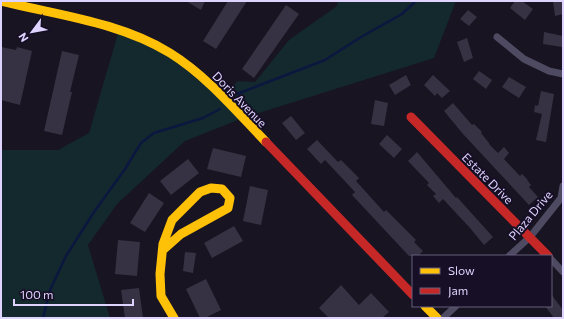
<svg xmlns="http://www.w3.org/2000/svg" width="564" height="319" font-family="Commissioner,sans-serif">
<style>
.green{fill:#13292d}
.lines{fill:none;stroke-linecap:round;stroke-linejoin:round}
.stream{stroke:#0c1740;stroke-width:2.5}
.building{fill:#373243}
.street{stroke:#4e4a61;stroke-width:7}
.slow{stroke:#ffc107;stroke-width:9}
.jam{stroke:#c62828;stroke-width:9}
.labels{text-anchor:middle;dominant-baseline:central;stroke-width:4;stroke-linejoin:round;paint-order:stroke}
.street-label{font-size:12px;fill:#dfd4ff;stroke:#160f26}
</style>
<rect width="100%" height="100%" fill="#181421"/>
<path class="green" d="M338,1H456L434,58L243,118L185,141L117,204L88,245L110,318H1V150H58L89,133L119,30L162,48L221,95L238,81L255,82L289,40L337,6Z"/>
<g class="lines">
<path class="stream" d="M237,94L325,60L361,37L402,14L416,1
M43,318L50,290L66,256L94,212L125,169L141,143L154,133L203,118L220,109"/>
</g>
<path class="building" d="M186,1H205L201,10Z
M228,1H247L216,49L203,41Z
M515,1H522L533,9L525,20L510,8Z
M553,1H563V14L555,16Z
M286,5L299,14L254,78L242,69Z
M468,10L477,17L469,26L460,19Z
M544,32L563,36L562,47L543,44Z
M467,38L473,58L464,62L457,42Z
M1,47L16,50L17,47L32,51L20,105L1,100Z
M62,51L79,55L70,92H72L62,135L44,131Z
M479,71L492,80L486,89L473,79Z
M406,75L411,85L395,95L389,85Z
M433,75L450,91L442,98L437,93L435,96L424,85Z
M509,77L526,87L519,98L502,87Z
M541,91L554,94L546,142L536,140L542,114L534,112L535,105L538,106Z
M375,100L388,103L384,126L371,124Z
M453,103L472,125L474,124L482,132L481,133L489,143V144L498,153L504,147L509,153L504,159L520,176L522,174L528,180H527L531,185L529,187L538,197L529,205L463,134L444,111Z
M291,116L305,133L296,140L282,123Z
M387,135L402,149L394,158L379,144Z
M317,140L338,162L341,160L359,178L356,181L384,212L386,210L416,240L414,242L423,251L418,256H409L352,195L355,192L325,160L321,164L307,149Z
M213,148L246,156L241,177L207,169Z
M417,152L456,198L457,197L493,237L484,245L470,228L443,199L439,203L433,196L436,194L427,185L429,183L408,161Z
M188,159L199,173L171,195L160,181Z
M250,186L268,190L261,225L243,221Z
M149,193L164,203L145,232L130,223Z
M234,226L243,241L212,258L204,243Z
M118,240L140,242L137,276L115,274Z
M185,252L196,253L193,273L183,271Z
M206,279L221,310L205,318H200L186,289Z
M341,285L359,305L371,293L389,312L382,318H329L319,308Z
M139,288L143,318H125L121,290Z
M551,294L563,310V316L561,318H554L545,306H551Z"/>
<g class="lines">
<path class="street" d="M497,37L524,59L549,71L563,74
M509,256L530,237L561,198L563,186
M551,259L563,272
M443,318L456,306"/>
<path class="slow" d="M1,1C57,15 120,22 170,53C207,76 236,111 266,142
M163,250L181,234L228,208L230,198L222,189L211,188L200,192L172,220L163,244L160,274L161,296L174,318
M425,306L437,318"/>
<path class="jam" d="M411,117L548,256
M266,142L413,295"/>
</g>
<g class="labels">
<g class="street-label">
<text transform="translate(240 99) rotate(46)">Doris Avenue</text>
<text transform="translate(488 178) rotate(45)">Estate Drive</text>
<text transform="translate(530 215) rotate(-50)">Plaza Drive</text>
</g>
</g>
<rect width="564" height="319" fill="none" stroke="#dfd4ff" stroke-width="4"/>
<rect x="412" y="255" width="140" height="52" fill="#160f26" stroke="#665e7d"/>
<rect x="420" y="268" width="20" height="6" fill="#ffc107" stroke="#665e7d"/>
<text x="448" y="275" font-size="12" fill="#dfd4ff">Slow</text>
<rect x="420" y="288" width="20" height="6" fill="#c62828" stroke="#665e7d"/>
<text x="448" y="295" font-size="12" fill="#dfd4ff">Jam</text>
<g transform="translate(32 32) rotate(238)" stroke="#160f26" stroke-width="3" paint-order="stroke">
<path d="M0-3L7 15L0 10L-7 15Z" fill="#dfd4ff"/>
<text y="-6" font-size="11" font-weight="bold" text-anchor="middle" fill="#dfd4ff">N</text>
</g>
<path d="M14 299v6h119v-6" fill="none" stroke="#dfd4ff" stroke-width="2"/>
<text x="20" y="299" font-size="12" fill="#dfd4ff" stroke="#160f26" stroke-width="3" paint-order="stroke">100 m</text>
</svg>
